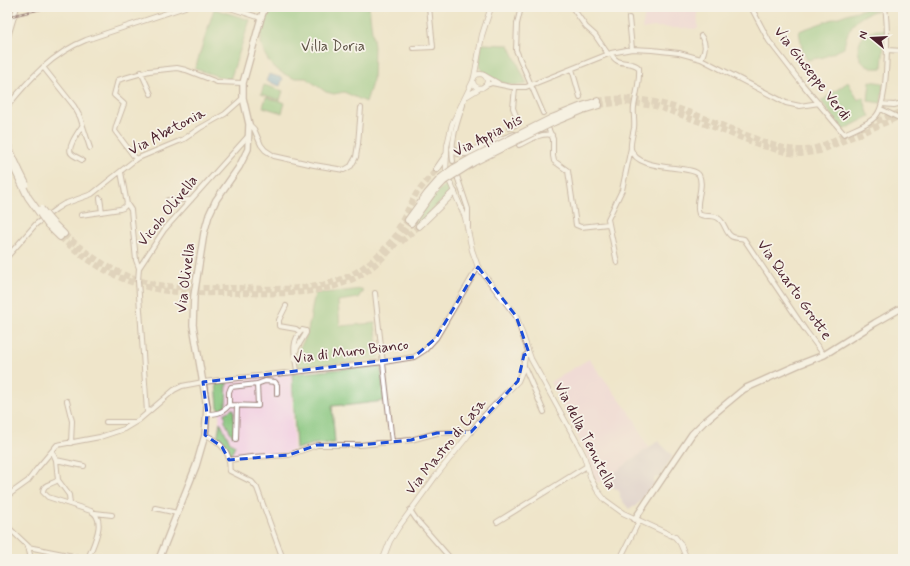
<svg xmlns="http://www.w3.org/2000/svg" width="910" height="566" font-family="Mynerve,sans-serif">
<style>
.built{fill:#f2cfe2}
.industrial{fill:#cfbdd0}
.green{fill:#85c57d;stroke:#687254}
.water{fill:#5ea0d2;stroke:#54607e}
.lines{fill:none;stroke-linecap:round;stroke-linejoin:round}
.trunk-tunnel{stroke:#cebdaa;stroke-width:6;stroke-dasharray:6 3;stroke-linecap:butt}
.minor-casing{stroke:#9c827a;stroke-width:6}
.tertiary-casing{stroke:#9c827a;stroke-width:6}
.secondary-casing{stroke:#9c827a;stroke-width:8}
.trunk-casing{stroke:#9c827a;stroke-width:8}
.minor{stroke:#fff;stroke-width:4}
.tertiary{stroke:#fff;stroke-width:4.5}
.secondary{stroke:#fff;stroke-width:5.5}
.trunk{stroke:#fff;stroke-width:6}
.rail-casing{stroke:#4a1f2b;stroke-width:2.5}
.rail{stroke:#f7f3e8;stroke-width:1;stroke-dasharray:3;stroke-linecap:butt}
.trunk-bridge-casing{stroke:#9c827a;stroke-width:8;stroke-linecap:butt}
.trunk-bridge{stroke:#fff;stroke-width:6}
.marked{fill:none;stroke:#1d4ed8;stroke-width:3;stroke-dasharray:8 5;stroke-linejoin:round}
.labels{text-anchor:middle;dominant-baseline:central;stroke-width:3.5;stroke-linejoin:round;paint-order:stroke}
.park-label{font-size:15px;fill:#5c5144;stroke:#f7f3e8}
.street-label{font-size:15px;fill:#4a1f2b;stroke:#f7f3e8}
</style>
<rect width="100%" height="100%" fill="#f7f3e8"/>
<filter id="ink" filterUnits="userSpaceOnUse"><feTurbulence type="fractalNoise" baseFrequency=".025" numOctaves="2"/><feDisplacementMap in="SourceGraphic" scale="8" xChannelSelector="R" yChannelSelector="G"/><feConvolveMatrix kernelMatrix="1 2 1 2 8 2 1 2 1" color-interpolation-filters="sRGB"/></filter>
<filter id="wash" filterUnits="userSpaceOnUse"><feTurbulence type="fractalNoise" baseFrequency=".012" numOctaves="4" result="noise"/><feDisplacementMap in="SourceGraphic" scale="16" xChannelSelector="R" yChannelSelector="G"/><feGaussianBlur stdDeviation="0.9" result="paint"/><feColorMatrix in="noise" values="0 0 0 0 0 0 0 0 0 0 0 0 0 0 0 0 0 1.4 0 .05"/><feComposite in="paint" operator="in"/></filter>
<g filter="url(#wash)">
<rect width="100%" height="100%" fill="#efe5ca"/>
<path class="built" d="M646,7H697L698,29L654,27L642,29Z
M589,359L635,420L648,448L606,479L597,483L593,475L591,467L584,449L550,382Z
M291,374L294,450L283,454L230,457L225,447L217,440L220,412L218,408L215,383Z"/>
<path class="industrial" d="M658,441L673,456L658,479L657,477L654,478V485L643,496L644,497L641,500V501L634,507L633,506L629,509L620,498V493L618,490L614,488L606,479Z"/>
<path class="green" d="M270,7H369L374,47L373,80L366,102L344,92L334,94L326,92L306,78H293L282,73L272,66L265,55L261,44V31Z
M214,9L250,20L230,80L195,69Z
M864,9L878,10C857,16 847,27 844,48L824,57L807,60L802,49L799,31L850,13Z
M876,30H885L882,68C878,68 873,69 869,67C857,63 855,44 864,35C867,33 872,31 876,30Z
M482,44L509,45L527,84C508,88 493,81 479,67Z
M870,81L883,83L881,103L868,101Z
M848,82L858,100L863,97L868,113L870,116L843,130L821,101Z
M264,85L283,91L280,100L261,94Z
M266,97L285,103L282,113L263,107Z
M448,182L451,189L448,195L416,225L415,223L434,195Z
M362,289L363,293L360,294L359,298L338,301L340,326L375,323L379,354L378,358L373,360L299,368C294,345 303,349 308,330C311,318 312,305 315,293L336,292Z
M381,365L384,401L343,406V405L332,406L335,443L314,444L296,449L292,374Z
M227,382L226,406L220,411L218,407L216,383Z
M232,409H234L235,436L233,437L224,420L226,418L224,414Z
M220,422L230,442L235,445L230,457L225,447L217,440Z"/>
<path class="water" d="M269,74L283,78L280,86L266,81Z"/>
</g>
<g filter="url(#ink)">
<g class="lines">
<path class="trunk-tunnel" d="M598,101C651,90 701,118 749,136C766,143 786,151 805,150C821,149 835,138 850,133
M599,105L626,102L655,106L679,114L763,146L789,153L801,154L820,151L903,115
M860,128L903,111
M398,229L416,194L437,169
M64,234C85,252 106,268 132,278C166,290 203,288 238,288C274,289 316,292 349,276C374,263 392,242 408,220
M60,237C83,258 107,274 137,284C168,295 201,293 233,293C272,293 317,297 353,279C378,267 396,245 411,223
M401,242L419,226"/>
<defs>
<path id="minor" d="M227,7L261,18
M521,7L517,24L516,50L543,113
M572,7L586,27L595,35L608,54
M751,7L769,41L803,85L844,134C854,129 868,125 876,116C889,102 888,27 885,7
M629,18L632,49
M701,36C707,44 705,51 701,59
M7,40L17,7
M7,42L8,55L7,69
M413,48L433,47L429,7
M887,50L903,51
M611,53C617,68 631,59 639,68C640,82 636,94 634,107C633,114 635,121 634,128C633,134 630,143 631,149C637,173 693,164 699,175C705,187 694,202 699,214C705,218 712,214 718,218C725,222 725,232 731,236C735,239 740,237 744,239L806,331L824,355
M43,67L74,106L80,117L90,148
M572,69L580,97
M141,72L151,94
M484,75L498,83
M484,86L492,83L511,87H526L611,53L632,49L652,50L679,53L701,59L786,103L800,106L819,103
M882,104L894,105L903,103
M7,107C28,80 53,53 86,40L185,7
M881,109L903,120
M249,124L254,129L261,145L265,150L274,156L314,165L344,170L351,166L356,157L358,144L361,108
M509,128L519,123L513,108L515,88
M549,130L553,139V156L554,161L568,171L576,225L581,227L608,224
M519,145C528,141 541,132 552,135
M136,159L115,131L116,126L124,104L114,95L118,80L149,71L177,68L186,70L217,82L243,83
M82,160C79,158 73,156 71,153C67,147 79,131 82,126
M453,161C450,143 457,122 463,105
M121,172L127,204L131,210L136,260L139,268
M457,176L468,209V227
M100,198L102,212
M168,200H191
M81,215L120,209L123,208L127,204
M7,257L36,224L56,209L64,204L92,194L136,159L184,139L200,128L225,114L243,98
M617,263L608,219L622,190L631,148
M375,293L392,442
M286,306L279,320V326L296,329L300,332
M295,355L297,348L306,333V331L302,330C290,342 295,356 297,371
M524,366L544,412
M257,384L265,381L275,382L277,385V394
M67,401L72,421L71,443
M147,412L138,281L139,268L164,230L249,135
M207,414C216,414 223,413 229,405L258,406L257,384L231,387L229,392V405
M106,422H135
M205,435C216,439 228,449 229,461C230,465 229,468 230,471L252,482L257,488L283,559
M236,439L237,406
M52,451L56,460L58,480L69,495L70,504
M56,460L84,466
M229,460L251,457L289,455L317,445H360L411,440L437,433L471,432
M58,480C52,485 43,483 43,492L48,497L91,511C108,520 92,546 88,559
M7,496L28,481L36,470L57,445L100,437L124,429L139,420L174,390L182,386L203,382L384,362L414,357L425,350L436,338L478,267
M155,508L177,513
M410,510L416,519L451,559
M95,513L112,515
M497,522L587,466
M7,524L10,529L28,546L31,559
M28,547L88,559
M620,559L639,521"/>
<path id="tertiary" d="M473 81a7 7 0 1 1 14 0a7 7 0 1 1-14 0Z
M474,78L482,35L491,7
M467,96L480,88
M446,170L447,146L452,124L473,81
M450,182L465,217L472,250L478,267L516,316L531,359L578,444L584,456L591,479L597,490L605,500L623,513L675,537L680,543L687,559
M383,559L390,541L398,528L435,477L482,418L518,381L523,369L525,356L529,353"/>
<path id="secondary" d="M635,519L692,434L703,423L744,389L798,365L824,355L875,323L903,307
M159,559L196,466L205,435L207,407L193,325L194,296L204,233L209,215L216,200L239,167L248,149L249,124L243,98V83L261,18L265,7"/>
<path id="trunk" d="M552,118L582,106L598,101
M554,122L583,110L599,105
M7,144L19,170
M453,149L458,153H467L514,135
M7,154L16,172
M437,169L446,156
M408,220L427,194L441,178
M51,221L64,234
M411,223L431,195L444,181
M48,225L60,237
M419,226L454,192"/>
</defs>
<use href="#minor" class="minor-casing"/>
<use href="#tertiary" class="tertiary-casing"/>
<use href="#secondary" class="secondary-casing"/>
<use href="#trunk" class="trunk-casing"/>
<use href="#minor" class="minor"/>
<use href="#tertiary" class="tertiary"/>
<use href="#secondary" class="secondary"/>
<use href="#trunk" class="trunk"/>
<defs>
<path id="rail" d="M7,17L49,7"/>
</defs>
<use href="#rail" class="rail-casing"/>
<use href="#rail" class="rail"/>
<defs>
<path id="trunk-bridge" d="M19,170L26,184
M16,172L28,197L48,225
M441,178L454,168L470,159L552,118
M444,181L474,162L554,122
M41,209L51,221"/>
</defs>
<use href="#trunk-bridge" class="trunk-bridge-casing"/>
<use href="#trunk-bridge" class="trunk-bridge"/>
</g>
</g>
<path d="M0 0H910V566H0ZM478,267L516,316L529,353L524,355L518,381L471,432L437,433L411,440L360,445H317L289,455L229,460L222,447L205,435L207,414L203,382L414,357L436,338Z" fill="#efe5ca" fill-opacity=".55" fill-rule="evenodd"/>
<path class="marked" d="M478,267L516,316L529,353L524,355L518,381L471,432L437,433L411,440L360,445H317L289,455L229,460L222,447L205,435L207,414L203,382L414,357L436,338Z"/>
<g class="labels">
<g class="park-label">
<text x="333" y="47">Villa Doria</text>
</g>
<g class="street-label">
<text transform="translate(812 74) rotate(52)">Via Giuseppe Verdi</text>
<text transform="translate(167 132) rotate(-28)">Via Abetonia</text>
<text transform="translate(488 136) rotate(-27)">Via Appia bis</text>
<text transform="translate(168 211) rotate(-51)">Vicolo Olivella</text>
<text transform="translate(186 278) rotate(-83)">Via Olivella</text>
<text transform="translate(794 290) rotate(55)">Via Quarto Grotte</text>
<text transform="translate(351 352) rotate(-7)">Via di Muro Bianco</text>
<text transform="translate(585 436) rotate(63)">Via della Tenutella</text>
<text transform="translate(446 447) rotate(-51)">Via Mastro di Casa</text>
</g>
</g>
<rect width="910" height="566" fill="none" stroke="#f7f3e8" stroke-width="24"/>
<g transform="translate(872 38) rotate(288)" stroke="#f7f3e8" stroke-width="3" paint-order="stroke">
<path d="M0-3L7 15L0 10L-7 15Z" fill="#4a1f2b"/>
<text y="-6" font-size="11" font-weight="bold" text-anchor="middle" fill="#4a1f2b">N</text>
</g>
</svg>
